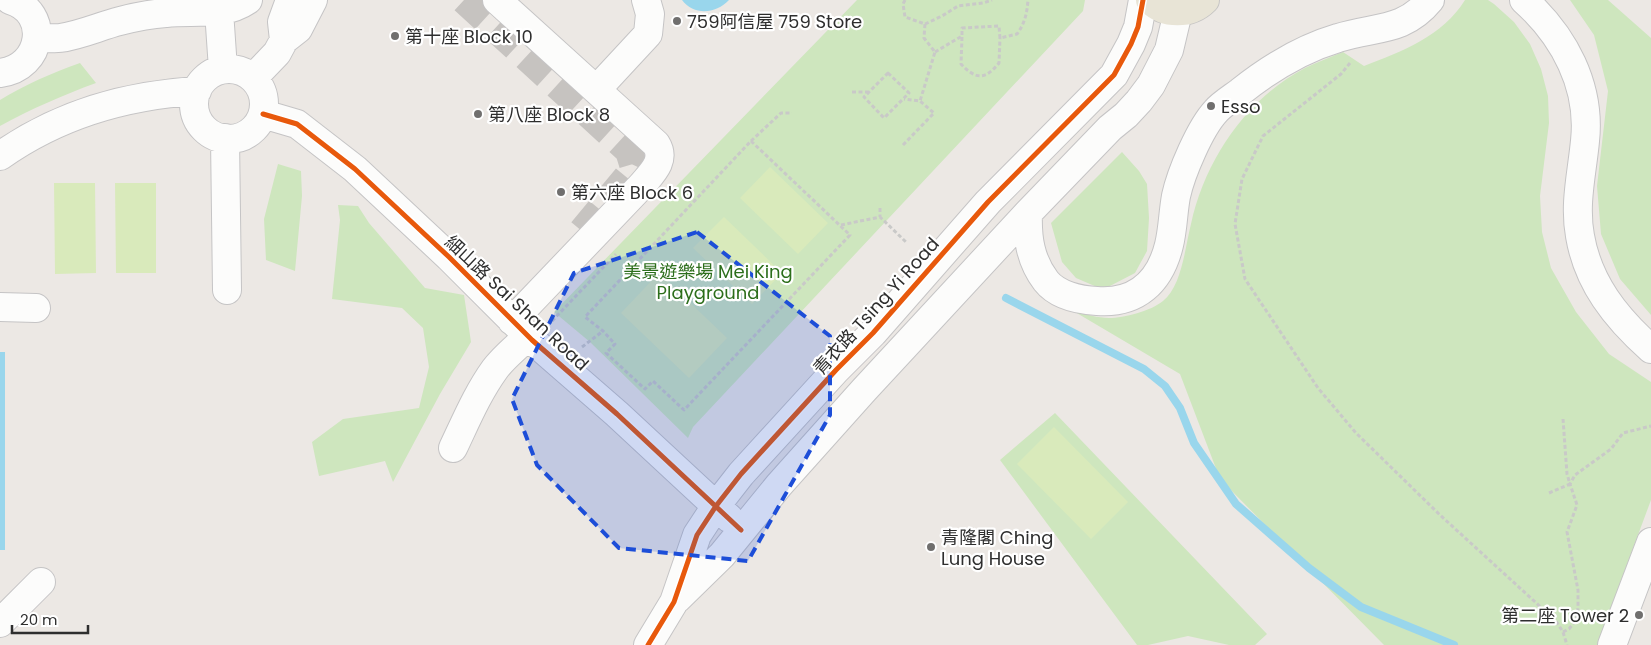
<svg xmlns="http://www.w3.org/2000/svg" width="1651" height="645" font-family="Poppins,'Noto Sans TC',sans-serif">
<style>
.green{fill:#cee6be}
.pitch{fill:#d9eabb}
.water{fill:#99d6ec}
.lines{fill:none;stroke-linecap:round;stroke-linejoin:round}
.stream{stroke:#99d6ec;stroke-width:8}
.minor-tunnel{stroke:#c6c3c0;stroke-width:28;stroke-dasharray:28 14;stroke-linecap:butt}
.minor-casing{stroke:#c5c4c5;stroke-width:30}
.major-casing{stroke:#c6c5c4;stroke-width:30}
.path{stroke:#c9c9c8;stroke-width:3;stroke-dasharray:4 2.5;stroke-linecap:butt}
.minor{stroke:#fcfcfb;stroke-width:28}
.major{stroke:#e8e4d6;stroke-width:28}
.cycleway-casing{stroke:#fff;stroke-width:8}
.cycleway{stroke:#e8590c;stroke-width:5}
.marked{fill:#1d4ed8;fill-opacity:0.2;stroke:#1d4ed8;stroke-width:4;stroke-dasharray:10 6;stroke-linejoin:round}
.poi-dot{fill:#706f6e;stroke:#fff;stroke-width:2}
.labels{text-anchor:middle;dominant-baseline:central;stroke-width:4.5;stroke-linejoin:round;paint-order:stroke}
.poi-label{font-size:18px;fill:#2e2e2e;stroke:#fff;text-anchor:start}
.park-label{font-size:18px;fill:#2c6e1b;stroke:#fff}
.street-label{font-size:18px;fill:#2e2e2e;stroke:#fff}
</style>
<rect width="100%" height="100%" fill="#ece8e4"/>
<path class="green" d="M857,0H1085L1083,11L693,427L688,438L590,342L554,312Z
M1465,0H1488L1494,4L1514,22L1530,44L1541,69L1548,96L1549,123L1540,196L1542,232L1551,268L1576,312L1609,354L1651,382V500L1597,645H1384L1220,479L1180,374L1075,312C1086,314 1098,318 1109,318C1124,318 1151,311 1163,301C1182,286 1185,247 1191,224C1205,160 1246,99 1305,68C1317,62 1331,57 1343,52L1364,66C1401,52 1443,36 1465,0Z
M1570,0H1608L1651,38V315L1620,279L1601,234L1597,186L1608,91L1594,35Z
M80,63L96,83C63,95 31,109 0,126V100C26,84 52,73 80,63Z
M1122,152L1139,171L1147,184L1149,218L1147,251L1135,273L1108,287H1097L1076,278L1062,262L1051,223Z
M278,164L301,171L302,196L295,271L266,260L264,219Z
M338,205L358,206L369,223L425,288L464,295L471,342L440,394L393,482L385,461L319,476L312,442L343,419L419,408L429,367L423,328L402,308L332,299L340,220Z
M1055,413L1267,634L1255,645H1229L1188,636L1148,645H1137L1000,460Z"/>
<path class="pitch" d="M770,167L828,223L798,254L740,198Z
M54,183H95L96,273L55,274Z
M115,183H156V273H116Z
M724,217L782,273L752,304L693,248Z
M659,273L727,338L689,378L621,313Z
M1054,427L1128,502L1091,539L1017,464Z"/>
<path class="water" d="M682,0H729C716,14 694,16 682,0Z
M0,352H5V550H0Z"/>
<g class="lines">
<path class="stream" d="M1006,298L1144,369L1165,386L1180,408L1194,443L1236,504L1309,568L1361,607L1454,645"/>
<path class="minor-tunnel" d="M464,0L629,151L633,164L627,177L579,235"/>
<defs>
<path id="minor" d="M497,0L656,144C666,160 653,172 642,185L512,321
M1524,0C1564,36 1591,86 1585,141C1582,173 1574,204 1580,236C1588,283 1616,318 1651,349
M219,11L223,69
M37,37C45,38 53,39 60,38C81,35 100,26 120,21C135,17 150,14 166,13C194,10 223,17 248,0
M284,40L298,29L313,0
M194 104a35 35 0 1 1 70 0a35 35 0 1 1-70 0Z
M0,73C43,68 51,12 10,0
M253,78L277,53L284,40L282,22L290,0
M597,89L648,34L650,14L646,0
M263,114L297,124L355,169L449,257L532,340L617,414L729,518
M225,138L227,290
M0,156C58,115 127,95 197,91
M1028,213C1027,237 1030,260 1046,281C1057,295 1079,300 1097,301C1137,304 1160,282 1169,245C1173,229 1173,212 1176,196C1181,173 1200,128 1216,111C1222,104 1232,98 1240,92C1270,68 1301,49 1338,38C1374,26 1403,33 1430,0
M0,307L36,308
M453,448C466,421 477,394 495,369C504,357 517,347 528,336
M677,599L722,555L779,485L864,390L1028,213L1110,128L1126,115L1139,101L1151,85L1169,50L1178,12
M0,623L41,582
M648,645L674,602L697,535L716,506L741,474L836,370L873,333L988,202L1114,75L1131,44L1138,27L1143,0
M1612,645L1651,542"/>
<path id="major" d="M1150,0C1165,15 1190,15 1205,0"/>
</defs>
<use href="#minor" class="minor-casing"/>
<use href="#major" class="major-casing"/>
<path class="path" d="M905,0L903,4L905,17L925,24L924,38L935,52L920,101
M925,24L942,16L958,6L983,3L992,0
M962,37L961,64C976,80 985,80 999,63L1000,38
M935,52L962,36V28L999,26L1000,38L1017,34C1025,23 1027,13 1028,0
M1350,63L1341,74L1263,136L1242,179L1235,224L1245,279L1318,388L1356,433L1440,515L1556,621L1563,632L1567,645
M888,73L909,93L884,118L864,97Z
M852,92H868
M751,141L850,235L684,410L653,381L645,389L606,353L615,344L603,331L585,317Z
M751,141L781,113H792
M903,145L934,113L920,101L904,99
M880,208V217
M841,225L880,217L906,242
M552,321L616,254
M582,347L603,331
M1549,493L1570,484L1567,474L1563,419
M1563,632L1569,629L1576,620L1578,608V590L1567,532L1577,505L1570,484L1575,475L1611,449L1623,433L1651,426"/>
<use href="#minor" class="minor"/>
<use href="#major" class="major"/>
<defs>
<path id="cycleway" d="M263,114L297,124L355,169L449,257L532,340L617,414L741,530
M648,645L674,602L697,535L716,506L741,474L836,370L873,333L988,202L1114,75L1131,44L1138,27L1143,0"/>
</defs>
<use href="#cycleway" class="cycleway-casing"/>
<use href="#cycleway" class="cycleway"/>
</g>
<path class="marked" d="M697,232L830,336V415L748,561L619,548L537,465L512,399L574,273Z"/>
<g class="poi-dot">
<circle cx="677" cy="21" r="5"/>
<circle cx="395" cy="36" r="5"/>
<circle cx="1211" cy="106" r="5"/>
<circle cx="478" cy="114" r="5"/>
<circle cx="561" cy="192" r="5"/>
<circle cx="931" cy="547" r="5"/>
<circle cx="1639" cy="615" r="5"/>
</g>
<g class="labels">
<g class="poi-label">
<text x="687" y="21">759阿信屋 759 Store</text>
<text x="405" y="36">第十座 Block 10</text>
<text x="1221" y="106">Esso</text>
<text x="488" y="114">第八座 Block 8</text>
<text x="571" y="192">第六座 Block 6</text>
<text x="941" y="537">青隆閣 Ching<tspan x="941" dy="21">Lung House</tspan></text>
<text x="1629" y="615" text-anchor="end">第二座 Tower 2</text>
</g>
<g class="park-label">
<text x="708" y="271">美景遊樂場 Mei King<tspan x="708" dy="21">Playground</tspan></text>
</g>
<g class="street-label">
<text transform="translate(517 303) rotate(43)">細山路 Sai Shan Road</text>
<text transform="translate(876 306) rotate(-48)">青衣路 Tsing Yi Road</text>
</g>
</g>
<path d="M12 625v8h76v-8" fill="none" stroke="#2e2e2e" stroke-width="2.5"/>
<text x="20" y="625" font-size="15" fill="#2e2e2e" stroke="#ffffff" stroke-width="4" paint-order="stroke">20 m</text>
</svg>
